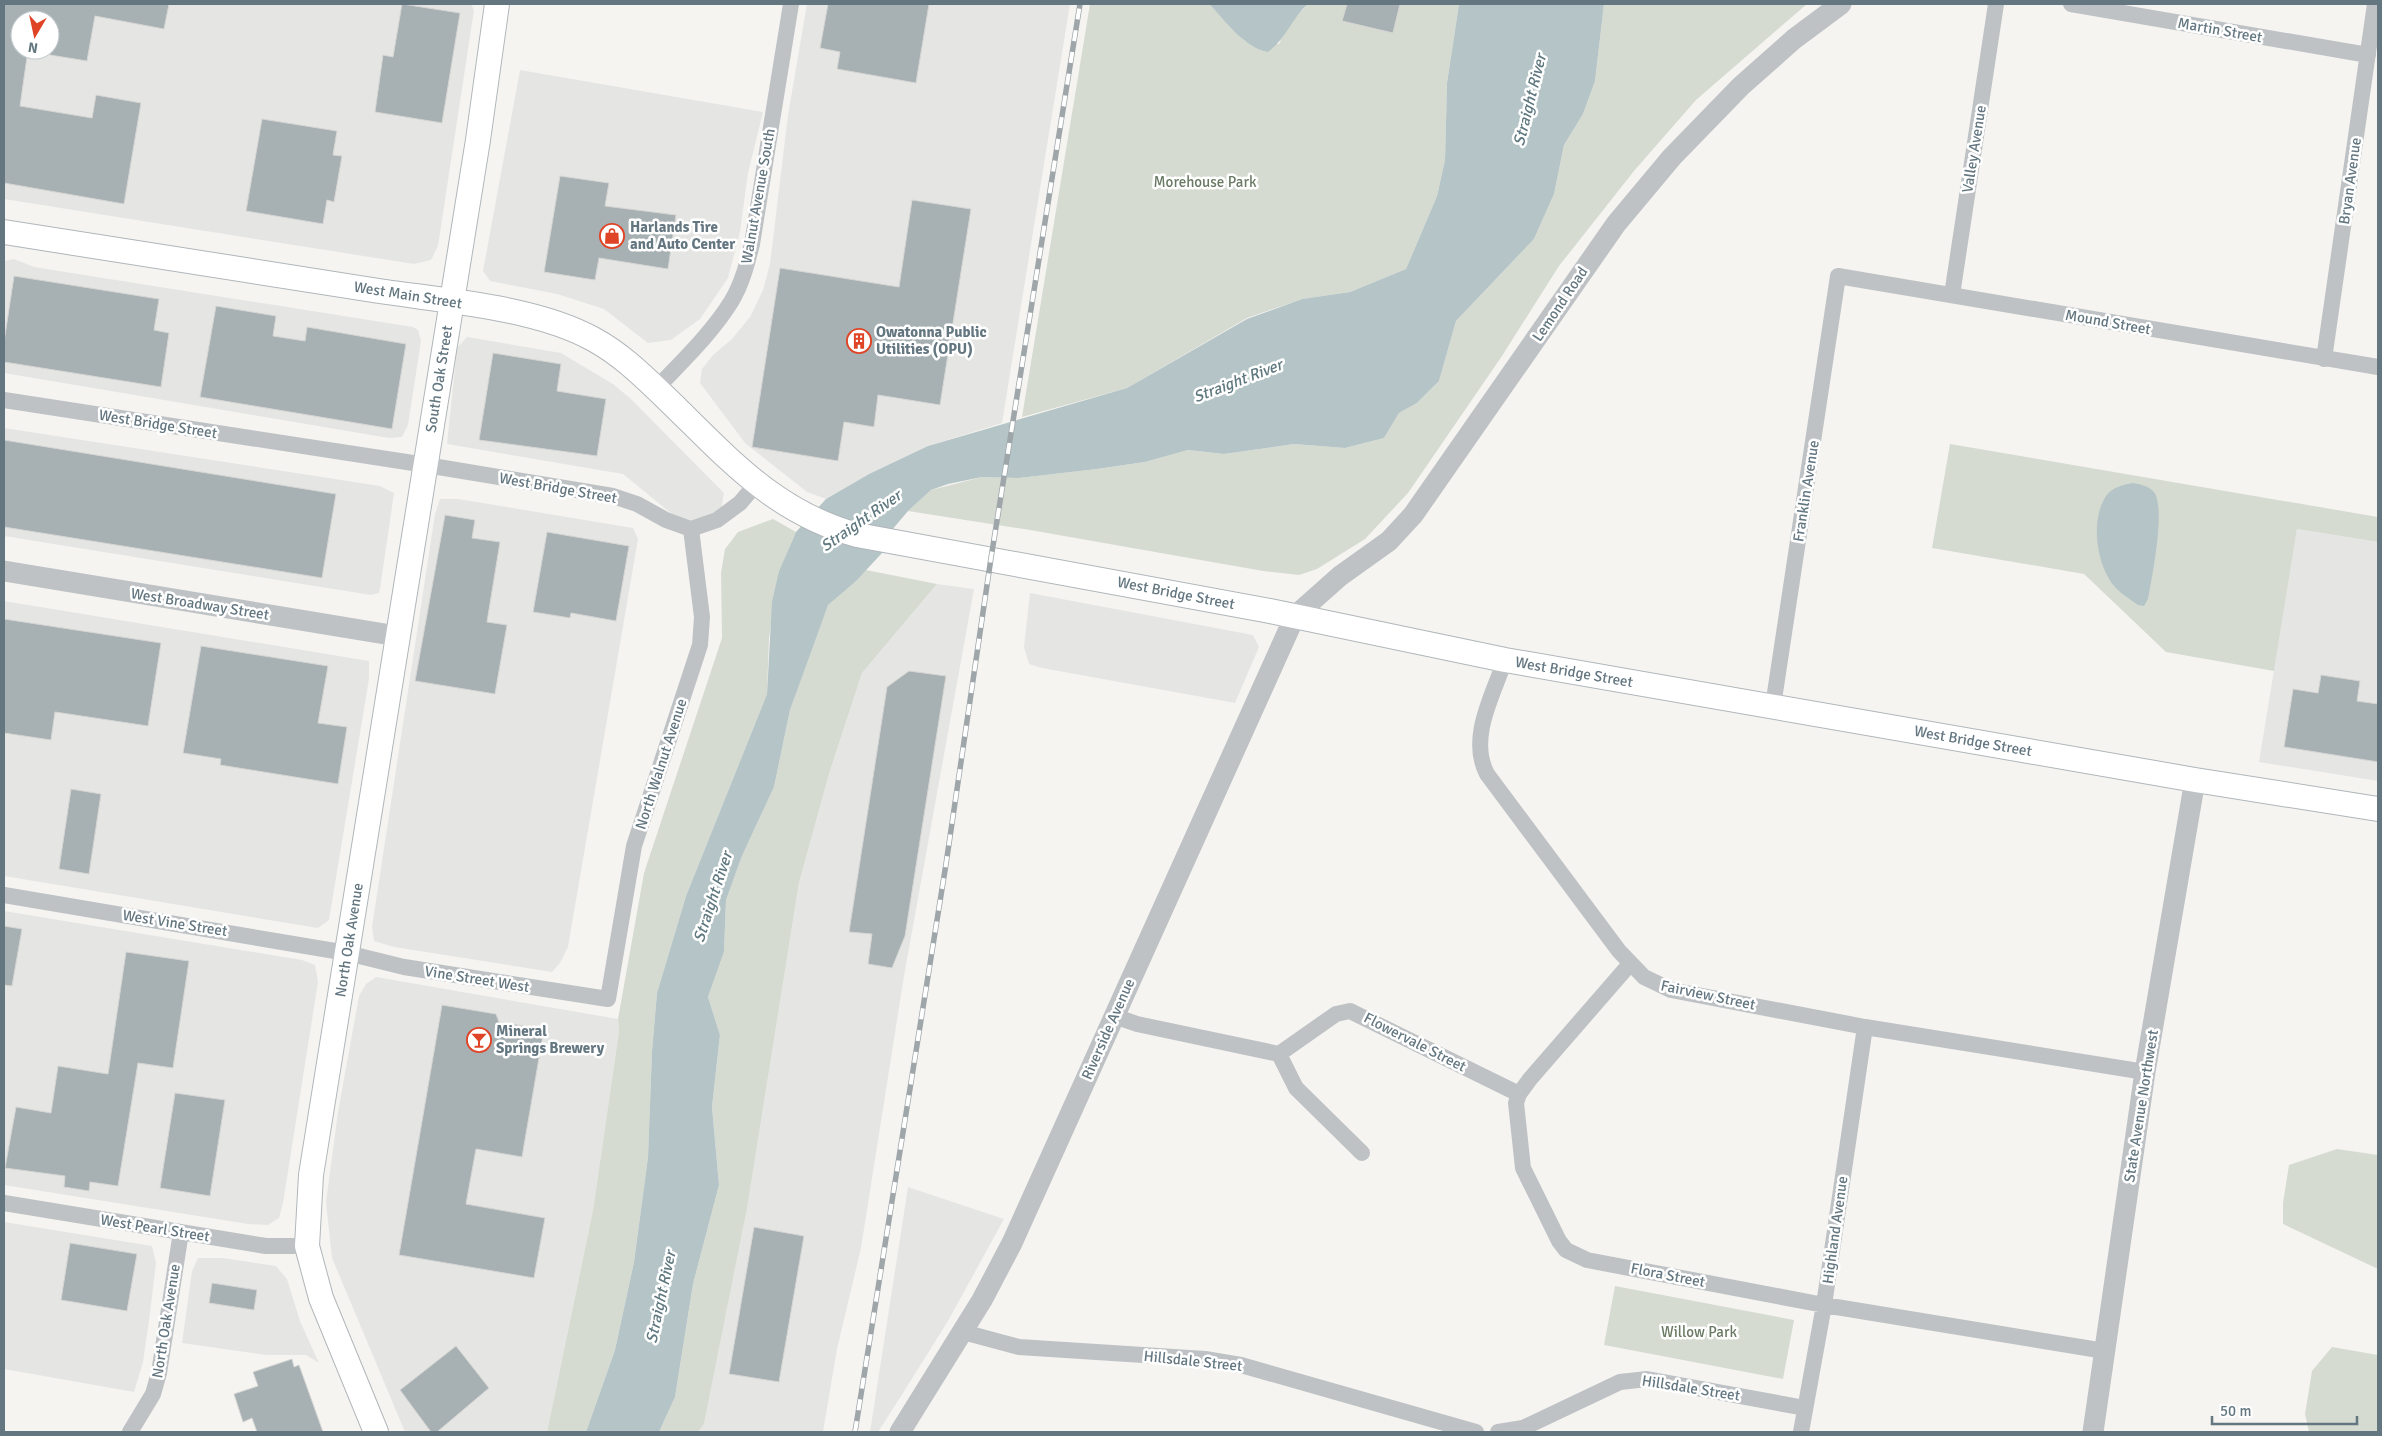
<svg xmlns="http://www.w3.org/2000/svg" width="2382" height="1436" font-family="Signika,sans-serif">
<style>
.built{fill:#e5e6e4;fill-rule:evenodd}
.green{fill:#d6dbd2}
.water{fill:#b5c4c6}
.building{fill:#a7b0b3;stroke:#d6d6d4}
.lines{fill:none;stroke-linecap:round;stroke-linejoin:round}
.secondary-casing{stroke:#b0b6ba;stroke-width:26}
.minor{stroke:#bec2c5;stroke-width:16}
.tertiary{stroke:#bec2c5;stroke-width:21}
.secondary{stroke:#fff;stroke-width:24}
.rail-casing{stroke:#9fa6aa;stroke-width:5.5}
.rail{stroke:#fff;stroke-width:4;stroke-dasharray:11;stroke-linecap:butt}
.labels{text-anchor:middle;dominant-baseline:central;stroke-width:5;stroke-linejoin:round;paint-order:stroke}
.street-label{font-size:15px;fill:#647781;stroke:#fff}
.park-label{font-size:15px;fill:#697963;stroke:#fff}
.poi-label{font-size:15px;font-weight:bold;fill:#647781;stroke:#fff;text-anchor:start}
.water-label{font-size:16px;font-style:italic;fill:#5f787f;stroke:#fff}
</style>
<rect width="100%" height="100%" fill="#f5f4f1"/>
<path class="built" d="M4,4H471L474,10L438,246L431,260L414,264L4,199ZM20,20H50V50H20Z
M807,4H1070L1002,423L928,446L869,474L826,499L807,492L745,443L700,383L702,369L713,355L732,339L750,317L763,290L770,264L788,115Z
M520,70L763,112L748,173L740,232L728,278L700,319L671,340L648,343L604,309L557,294L490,281L483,271Z
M14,259L34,267L413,327L418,330L421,341L408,425L402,437L389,438L4,373V261Z
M467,337L561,353L613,384L630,398L724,493L721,510L694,521L672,514L623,474L447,444L457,348Z
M4,428L380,486L394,493L380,589L379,593L371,595L4,536Z
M440,499H458L633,528L638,539L568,947L560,963L552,972L394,947L374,941L372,927L435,514Z
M2297,529L2378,542V781L2259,762Z
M937,584L974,589L904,976L861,1248L837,1349L823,1432H698L704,1424L747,1209L799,883L829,774L862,673Z
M1030,593L1253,635L1259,647L1235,703L1042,668L1029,664L1024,647Z
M4,601L369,661V679L329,920L318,928L4,876Z
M4,911L302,960L315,965L318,982L283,1203L279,1218L268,1225L248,1224L4,1185Z
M376,977L618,1019L619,1031L593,1210L547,1432H405L332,1258L326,1202L338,1112L359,996L366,984Z
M908,1187L1004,1219L948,1321L903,1393L878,1432H870Z
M4,1222L152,1246L156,1263L149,1321L143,1362L134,1392L4,1369Z
M198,1258H223L276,1266L287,1279L300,1321L319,1363L306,1355H267L182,1343L192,1271Z"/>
<path class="green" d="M1090,4H1209L1246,42L1279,44L1286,28L1308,4H1459L1447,83L1445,160L1437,196L1406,269L1350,292L1302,299L1247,318L1127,388L1022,417Z
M1604,4H1807L1696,100L1634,171L1559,266L1502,356L1408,493L1365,539L1317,569L1299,575L1263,571L1030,530L908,511L931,490L982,477L1019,478L1097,469L1145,462L1188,450L1224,454L1294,444L1345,448L1384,438L1399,413L1417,403L1439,381L1456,321L1534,239L1554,194L1564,145L1583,114L1595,81Z
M1950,444L2378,517V542L2297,529L2274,671L2166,652L2084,574L1932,548Z
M773,519L796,532L779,571L769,638L767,694L686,896L657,993L652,1051L648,1157L634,1262L615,1350L586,1432H547L593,1210L619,1031L618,1019L644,873L722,638L721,573L725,549L738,532Z
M866,570L937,584L862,673L829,774L799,883L747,1209L704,1424L698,1432H659L675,1397L693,1284L719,1185L712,1107L720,1035L708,997L724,952L726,900L742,856L774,787L790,710L816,635L828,605Z
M2337,1149L2378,1155V1269L2283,1224V1203L2289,1165Z
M1615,1286L1794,1320L1783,1379L1604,1345Z
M2332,1347L2378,1355V1432H2309L2305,1414L2312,1371Z"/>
<path class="water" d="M1209,4H1308C1292,18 1285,40 1268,52C1243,47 1226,21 1209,4Z
M1459,4H1604L1595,81L1583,114L1564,145L1554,194L1534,239L1456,321L1439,381L1417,403L1399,413L1384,438L1345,448L1294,444L1224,454L1188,450L1145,462L1097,469L1019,478L982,477L948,484L931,490L908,511L886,537L882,553L856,581L828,605L790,710L774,787L742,856L726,900L724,952L708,997L720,1035L712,1107L719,1185L693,1284L675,1397L659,1432H586L615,1350L634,1262L648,1157L652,1051L657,993L686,896L767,694L772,602L779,571L796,532L826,499L869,474L928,446L1127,388L1247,319L1302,299L1350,292L1406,269L1437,196L1445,160L1447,83Z
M2133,483C2140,484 2149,486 2154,492C2166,509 2152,577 2148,599L2144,606L2138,605C2128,598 2115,590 2109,579C2096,557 2091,519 2106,496C2112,487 2123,485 2133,483Z"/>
<path class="building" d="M4,4H169L164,29L95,16L87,61L50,55V20H20V50H28L20,106L92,118L96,95L141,103L124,204L4,183Z
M402,4L460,13L442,123L375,112L383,55L393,57Z
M828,4H929L916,83L837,69L840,52L820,48Z
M1347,4H1400L1393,33L1342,21Z
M262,119L337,131L333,155L342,156L334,202L327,200L323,224L246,211Z
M560,176L609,183L605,206L676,215L668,269L599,258L595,280L544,272Z
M912,200L971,209L940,405L878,395L874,427L844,422L838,461L752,447L780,268L899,287Z
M14,276L159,299L154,330L169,333L161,387L4,362V342Z
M216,306L276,316L273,336L305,341L307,327L406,344L392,429L200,397Z
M493,353L561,364L557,391L606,399L597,456L479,440Z
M4,440L336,494L322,578L4,527Z
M445,515L475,520L472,538L500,542L487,622L507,625L495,694L415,681Z
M547,532L629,546L616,621L571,613L570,618L533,612Z
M4,619L161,643L148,726L55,712L51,740L4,733Z
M201,646L328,666L318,723L347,727L338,784L220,765L221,759L183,753Z
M909,671L946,676L905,936L892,968L868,964L872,934L849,932L887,687Z
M2321,675L2360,681L2357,701L2378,704V762L2284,747L2293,689L2318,693Z
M71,789L101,794L89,874L59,869Z
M4,926L22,929L12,986L4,985Z
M126,952L189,961L173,1068L138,1063L118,1186L90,1182L89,1191L64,1187L65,1176L5,1168L16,1107L51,1113L58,1066L108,1074Z
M442,1005L496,1014L499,1022L544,1029L522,1157L476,1149L466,1204L545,1218L534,1278L399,1255Z
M175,1093L225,1100L210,1196L160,1188Z
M754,1227L804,1236L779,1382L729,1374Z
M70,1243L137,1254L127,1311L61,1300Z
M212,1283L257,1290L254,1310L209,1303Z
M456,1346L489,1388L437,1432H431L400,1390Z
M292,1359L294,1367L299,1365L323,1432H257L252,1418L243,1422L234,1394L258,1386L253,1372Z"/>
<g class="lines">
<defs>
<path id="secondary" d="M4,232C129,251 254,271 379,291C445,301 535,307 593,339C621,354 643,376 666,398C726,456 773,512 857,535L1270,611L1505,660L2195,780L2378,809
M376,1432L321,1298L307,1246L311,1175L478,140L497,4"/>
</defs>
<use href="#secondary" class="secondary-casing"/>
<path class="minor" d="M2071,4L2368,55
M1952,295L1996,4
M2324,359L2375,4
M656,389C682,361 711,334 731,302C742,284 747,264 752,244L791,4
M4,400L426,465L613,496L637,504L666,520L691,529L717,520L740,503L756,484
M1505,660C1493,695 1468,738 1487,774L1619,951L1644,977L1671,990L1865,1027L2145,1072
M1773,706L1838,276L2378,367
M4,895L347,953L404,967L608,999L634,846L700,645L702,617L691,529
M1629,965L1530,1079L1519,1094L1516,1103L1523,1168L1559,1241L1566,1250L1587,1260L1824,1305L2105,1351
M1114,1016L1137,1024L1279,1054L1336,1014L1350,1011L1519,1094
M1279,1054L1296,1088L1362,1153
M4,1203L266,1246H307
M963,1332L1019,1347L1205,1359L1241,1365L1476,1432
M130,1432L153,1394L159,1373L181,1232
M1498,1432L1523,1428L1620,1382L1647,1379L1805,1408
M1801,1432L1824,1305L1865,1027"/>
<path class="tertiary" d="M4,571L397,636
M900,1432L982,1300L1012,1243L1295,616L1340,576L1389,541L1413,515L1616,224L1672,157L1741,86L1794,39L1841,4
M2093,1432L2145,1072L2195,780"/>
<use href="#secondary" class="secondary"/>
<defs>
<path id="rail" d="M855,1432L946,864L991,558L1080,4"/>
</defs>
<use href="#rail" class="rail-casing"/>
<use href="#rail" class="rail"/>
</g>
<defs>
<symbol id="shop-ring" viewBox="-11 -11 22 22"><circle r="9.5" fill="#fff" stroke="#df4426" stroke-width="1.5"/><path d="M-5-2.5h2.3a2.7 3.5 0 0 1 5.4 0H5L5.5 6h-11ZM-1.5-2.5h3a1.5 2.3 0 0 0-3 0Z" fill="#df4426"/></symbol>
<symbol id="building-ring" viewBox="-11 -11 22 22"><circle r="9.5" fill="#fff" stroke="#df4426" stroke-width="1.5"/><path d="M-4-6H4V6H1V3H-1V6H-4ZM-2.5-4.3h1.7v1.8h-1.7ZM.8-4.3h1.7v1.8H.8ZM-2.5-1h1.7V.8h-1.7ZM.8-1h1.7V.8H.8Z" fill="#df4426"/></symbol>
<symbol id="bar-ring" viewBox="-11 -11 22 22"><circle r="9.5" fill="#fff" stroke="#df4426" stroke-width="1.5"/><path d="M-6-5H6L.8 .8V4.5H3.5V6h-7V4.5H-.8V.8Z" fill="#df4426"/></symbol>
</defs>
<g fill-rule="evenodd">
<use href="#shop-ring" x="598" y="222" width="28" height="28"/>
<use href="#building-ring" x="845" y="327" width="28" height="28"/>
<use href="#bar-ring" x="465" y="1026" width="28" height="28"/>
</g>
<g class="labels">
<g class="street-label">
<text transform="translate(2220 30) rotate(10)">Martin Street</text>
<text transform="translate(1974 149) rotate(-81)">Valley Avenue</text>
<text transform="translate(2350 181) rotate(-82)">Bryan Avenue</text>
<text transform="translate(758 196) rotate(-80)">Walnut Avenue South</text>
<text transform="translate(408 295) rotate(9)">West Main Street</text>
<text transform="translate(1560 304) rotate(-56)">Lemond Road</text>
<text transform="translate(2108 322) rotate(10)">Mound Street</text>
<text transform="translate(439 379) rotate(-81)">South Oak Street</text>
<text transform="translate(158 424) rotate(9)">West Bridge Street</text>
<text transform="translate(558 488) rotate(10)">West Bridge Street</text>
<text transform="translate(1806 491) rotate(-81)">Franklin Avenue</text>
<text transform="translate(1176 593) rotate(11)">West Bridge Street</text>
<text transform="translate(200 604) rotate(9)">West Broadway Street</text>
<text transform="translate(1574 672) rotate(10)">West Bridge Street</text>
<text transform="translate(1973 741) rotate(10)">West Bridge Street</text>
<text transform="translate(661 764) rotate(-72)">North Walnut Avenue</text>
<text transform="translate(175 923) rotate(9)">West Vine Street</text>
<text transform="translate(349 940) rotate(-81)">North Oak Avenue</text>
<text transform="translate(477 979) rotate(9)">Vine Street West</text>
<text transform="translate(1708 995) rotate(12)">Fairview Street</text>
<text transform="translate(1108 1029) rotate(-66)">Riverside Avenue</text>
<text transform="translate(1415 1042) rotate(27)">Flowervale Street</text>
<text transform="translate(2141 1106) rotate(-81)">State Avenue Northwest</text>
<text transform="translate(155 1228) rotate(9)">West Pearl Street</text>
<text transform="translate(1835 1230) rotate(-82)">Highland Avenue</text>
<text transform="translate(1668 1275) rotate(11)">Flora Street</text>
<text transform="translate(166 1321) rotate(-81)">North Oak Avenue</text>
<text transform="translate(1193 1361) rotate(6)">Hillsdale Street</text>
<text transform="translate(1691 1388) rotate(9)">Hillsdale Street</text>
</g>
<g class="park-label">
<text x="1205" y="182">Morehouse Park</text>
<text x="1699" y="1332">Willow Park</text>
</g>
<g class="poi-label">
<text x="630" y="227">Harlands Tire<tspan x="630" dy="17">and Auto Center</tspan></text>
<text x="876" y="332">Owatonna Public<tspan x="876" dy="17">Utilities (OPU)</tspan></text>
<text x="496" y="1031">Mineral<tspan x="496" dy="17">Springs Brewery</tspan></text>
</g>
<g class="water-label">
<text transform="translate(1530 100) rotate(-76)">Straight River</text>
<text transform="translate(1238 381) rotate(-21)">Straight River</text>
<text transform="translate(861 521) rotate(-35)">Straight River</text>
<text transform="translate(713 897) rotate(-72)">Straight River</text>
<text transform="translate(661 1297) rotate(-78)">Straight River</text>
</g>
</g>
<rect width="2382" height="1436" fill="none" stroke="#647781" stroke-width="10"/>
<g transform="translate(35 35) rotate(189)"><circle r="24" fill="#ffffff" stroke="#c1c9cd"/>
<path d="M0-4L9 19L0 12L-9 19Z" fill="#df4426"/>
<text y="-8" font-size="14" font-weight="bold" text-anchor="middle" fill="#647781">N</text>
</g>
<path d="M2212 1416v8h145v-8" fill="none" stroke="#647781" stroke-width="2.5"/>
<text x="2220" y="1416" font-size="15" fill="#647781" stroke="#ffffff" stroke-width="4" paint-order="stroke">50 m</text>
</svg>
